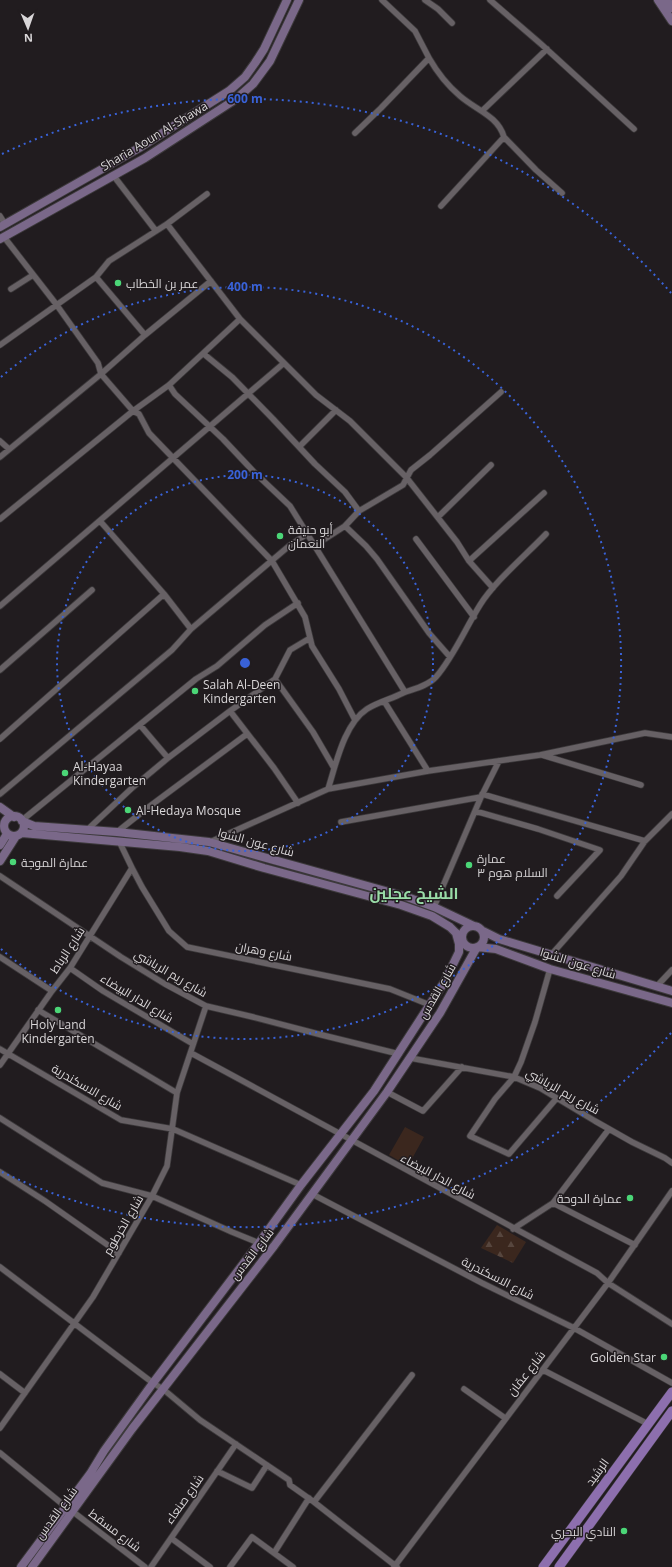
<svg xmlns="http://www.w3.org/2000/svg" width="672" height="1567" font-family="'Open Sans',Cairo,sans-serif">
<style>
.forest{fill:url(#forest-firs)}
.green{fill:#3b271e}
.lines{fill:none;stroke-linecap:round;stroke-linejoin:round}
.street-casing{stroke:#3c393b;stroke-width:7}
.secondary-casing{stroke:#3c393b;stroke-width:10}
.primary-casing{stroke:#3c393b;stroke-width:10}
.street{stroke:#676165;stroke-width:5.5}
.secondary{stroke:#7a6889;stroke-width:8}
.primary{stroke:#8d6fae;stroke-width:9}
.ring{fill:none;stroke:#3962d8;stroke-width:2;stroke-dasharray:2 4}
.poi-dot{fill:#4bd677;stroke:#211c1f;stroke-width:1.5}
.labels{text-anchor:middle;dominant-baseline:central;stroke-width:3;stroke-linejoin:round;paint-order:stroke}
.street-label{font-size:12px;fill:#d9d6d8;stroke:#211c1f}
.poi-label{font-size:12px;fill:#d9d6d8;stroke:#211c1f;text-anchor:start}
.district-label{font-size:16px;font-weight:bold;fill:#99dca7;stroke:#211c1f}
.centre{fill:#3962d8;stroke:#211c1f;stroke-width:2}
.ring-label{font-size:12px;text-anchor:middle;font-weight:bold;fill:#3962d8;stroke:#211c1f;stroke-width:3;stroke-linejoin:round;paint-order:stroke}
</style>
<defs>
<pattern id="forest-firs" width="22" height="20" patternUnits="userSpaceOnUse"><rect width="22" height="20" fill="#3b271e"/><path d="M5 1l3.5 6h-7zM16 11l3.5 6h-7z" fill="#57463e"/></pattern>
</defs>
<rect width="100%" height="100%" fill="#211c1f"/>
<path class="forest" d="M497,1225L526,1242L513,1263L481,1248Z"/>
<path class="green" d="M405,1127L424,1137L408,1166L389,1155Z"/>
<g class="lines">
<defs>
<path id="street" d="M425,0L438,9L452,23
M490,0L541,44L634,129
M429,58C437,72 447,85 460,96C476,110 498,116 504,137
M482,111L547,49
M355,133L381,108L429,58L415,31L382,0
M113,175L156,231
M441,206L504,137L536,170L562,193
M0,216L5,224
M167,224L240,319L316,395L350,421L406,477L457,542L469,561L493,588
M11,289L33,275
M240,319L169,385L133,411L139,414L149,433L272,561L305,617L312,646L339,689L355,720
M145,335L211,281
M0,345L96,277L109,261L167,224L207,194
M204,354L232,377L273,419L315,464L345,492L359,511
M169,385L175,394L223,439L254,472L290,506L405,692
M0,441L9,449
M299,447L336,410
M0,457L101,374L145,335L96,277
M438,517L491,465
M0,519L133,411L101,374L98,363L56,304L4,237
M100,521L164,594L191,629
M345,526L366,546L377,559L429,633L450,657
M416,539L474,617
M314,546L345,526L359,511L403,485L411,470L430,455L501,392
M469,561L544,493
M0,606L284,363
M0,670L92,590
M275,679L313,732L334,768
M384,701L428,771
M230,711L274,768L298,803
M140,725L168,758
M0,739L164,594
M542,755L641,785
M328,789C336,764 344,724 367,709C378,702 391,699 403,693C413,689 428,686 436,677C454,656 465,629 480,605C495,581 526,555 546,534
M0,794L172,650L191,629L289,546L307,534
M482,794L645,841
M475,811L538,829L600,850L557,896
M26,817L196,679L217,666L265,625L298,603
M341,822L481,797
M87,830L132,788L168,758L230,711L275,679L290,650L310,638
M117,832L146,809L247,734
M210,842L328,789L428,771L540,755L645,733L672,737
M132,868L142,887L169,931L187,947L390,989L430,1005
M0,876L121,957L165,984L206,1006L253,1017L322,1035L399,1054
M434,907L481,797L499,761
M551,955L621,876L645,841L672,814
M0,957L52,991
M70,968L103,991L193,1044
M550,969L535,1022L521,1062L514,1077L495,1099L470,1136L509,1154L556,1099
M657,986L672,970
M38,1010L177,1093
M0,1049L121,1120L173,1129L301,1185
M191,1053L597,1273L608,1283L672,1324
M410,1058L514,1077L540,1088L595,1121L632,1142L665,1158L672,1163
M0,1065L52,991L70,968L132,868L119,841
M387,1092L423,1111L462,1067
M0,1118L102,1183L152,1196L232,1232L259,1243
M0,1172L45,1201L119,1253
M312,1194L482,1283L574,1328L672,1383
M553,1203L635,1245
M513,1229L553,1203L609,1129
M0,1267L153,1383L163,1389L200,1420L289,1480L290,1485L314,1502L397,1567
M543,1370L648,1424
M0,1374L25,1393
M464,1389L505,1418
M0,1428L93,1297L152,1196L167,1166L177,1093L206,1006
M0,1453L66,1507
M217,1471L252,1488L267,1465
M314,1502L412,1375
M72,1511L145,1567
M171,1538L210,1567
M274,1553L309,1498
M151,1567L236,1444
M230,1567L252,1537L293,1567
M394,1567L608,1283L672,1191"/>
<path id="secondary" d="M658,0L672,21
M667,0L672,8
M0,227L139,148L229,91L245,77L255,63L264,49L287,0
M0,239L145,158L236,99L253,84L270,61L299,0
M0,807L14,817
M4 826a10 10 0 1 1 20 0a10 10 0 1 1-20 0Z
M22,821L34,826L117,832L209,842L407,897L434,907L474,926
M22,833L180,847L208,851L264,868L401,905L432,916L450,927L459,936
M0,845L7,834
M0,861L16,836
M462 937a11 11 0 1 1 22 0a11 11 0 1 1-22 0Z
M483,931L499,939L672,991
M21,1567L90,1474L104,1451L153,1383L259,1243L301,1185L374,1091L445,981L459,952V944L456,933
M32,1567L132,1429L274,1246L387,1092L440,1013L477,947L496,949L550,969L672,1003"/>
<path id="primary" d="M543,1567L672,1392
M559,1567L672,1411"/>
</defs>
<use href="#street" class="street-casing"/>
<use href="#secondary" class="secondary-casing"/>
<use href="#primary" class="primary-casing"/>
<use href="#street" class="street"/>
<use href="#secondary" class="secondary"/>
<use href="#primary" class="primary"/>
</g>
<g class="ring">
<circle cx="245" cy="663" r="188"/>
<path d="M1 377A376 376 0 1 1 1 949"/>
<path d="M671 1033A564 564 0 0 1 2 1172M2 154A564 564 0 0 1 671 293"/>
</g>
<g class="poi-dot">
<circle cx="118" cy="283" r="4"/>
<circle cx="280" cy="536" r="4"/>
<circle cx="195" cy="691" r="4"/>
<circle cx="65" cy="773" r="4"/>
<circle cx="128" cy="810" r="4"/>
<circle cx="13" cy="862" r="4"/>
<circle cx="469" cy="865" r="4"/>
<circle cx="58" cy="1010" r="4"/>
<circle cx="630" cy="1198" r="4"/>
<circle cx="664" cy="1357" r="4"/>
<circle cx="624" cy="1531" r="4"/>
</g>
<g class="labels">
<g class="street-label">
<text transform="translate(154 136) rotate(-31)">Sharia Aoun Al-Shawa</text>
<text transform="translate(256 842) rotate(15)">شارع عون الشوا</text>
<text transform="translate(67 950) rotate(-57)">شارع الرباط</text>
<text transform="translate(264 951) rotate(11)">شارع وهران</text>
<text transform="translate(578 963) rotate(17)">شارع عون الشوا</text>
<text transform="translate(171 973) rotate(30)">شارع ريم الرياشي</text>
<text transform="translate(437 991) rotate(-60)">شارع القدس</text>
<text transform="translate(137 998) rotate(31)">شارع الدار البيضاء</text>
<text transform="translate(87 1087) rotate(30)">شارع الاسكندرية</text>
<text transform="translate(563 1091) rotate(29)">شارع ريم الرياشي</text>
<text transform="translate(438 1176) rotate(28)">شارع الدار البيضاء</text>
<text transform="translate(123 1225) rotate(-60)">شارع الخرطوم</text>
<text transform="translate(252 1254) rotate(-52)">شارع القدس</text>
<text transform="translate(498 1278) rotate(27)">شارع الاسكندرية</text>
<text transform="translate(526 1373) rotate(-52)">شارع عمّان</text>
<text transform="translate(597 1472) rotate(-54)">الرشيد</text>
<text transform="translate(184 1499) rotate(-55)">شارع صنعاء</text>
<text transform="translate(56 1513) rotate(-54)">شارع القدس</text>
<text transform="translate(115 1530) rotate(37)">شارع مسقط</text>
</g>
<g class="poi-label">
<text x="126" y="283">عمر بن الخطاب</text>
<text x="288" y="529">أبو حنيفة<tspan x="288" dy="14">النعمان</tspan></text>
<text x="203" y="684">Salah Al-Deen<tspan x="203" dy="14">Kindergarten</tspan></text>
<text x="73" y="766">Al-Hayaa<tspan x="73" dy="14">Kindergarten</tspan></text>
<text x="136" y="810">Al-Hedaya Mosque</text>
<text x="477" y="858">عمارة<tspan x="477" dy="14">السلام هوم ٣</tspan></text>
<text x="21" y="862">عمارة الموجة</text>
<text x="58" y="1024" text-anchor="middle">Holy Land<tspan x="58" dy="14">Kindergarten</tspan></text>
<text x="622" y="1198" text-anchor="end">عمارة الدوحة</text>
<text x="656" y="1357" text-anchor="end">Golden Star</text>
<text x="616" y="1531" text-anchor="end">النادي البحري</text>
</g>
<g class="district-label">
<text x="414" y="893">الشيخ عجلين</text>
</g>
</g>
<circle cx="245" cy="663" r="6" class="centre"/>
<g class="ring-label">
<text x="245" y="103">600 m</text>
<text x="245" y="291">400 m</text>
<text x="245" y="479">200 m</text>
</g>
<g transform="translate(28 28) rotate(178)" stroke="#211c1f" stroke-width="3" paint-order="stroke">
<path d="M0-3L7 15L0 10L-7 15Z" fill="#d9d6d8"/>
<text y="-6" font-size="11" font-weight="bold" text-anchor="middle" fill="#d9d6d8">N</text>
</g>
</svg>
